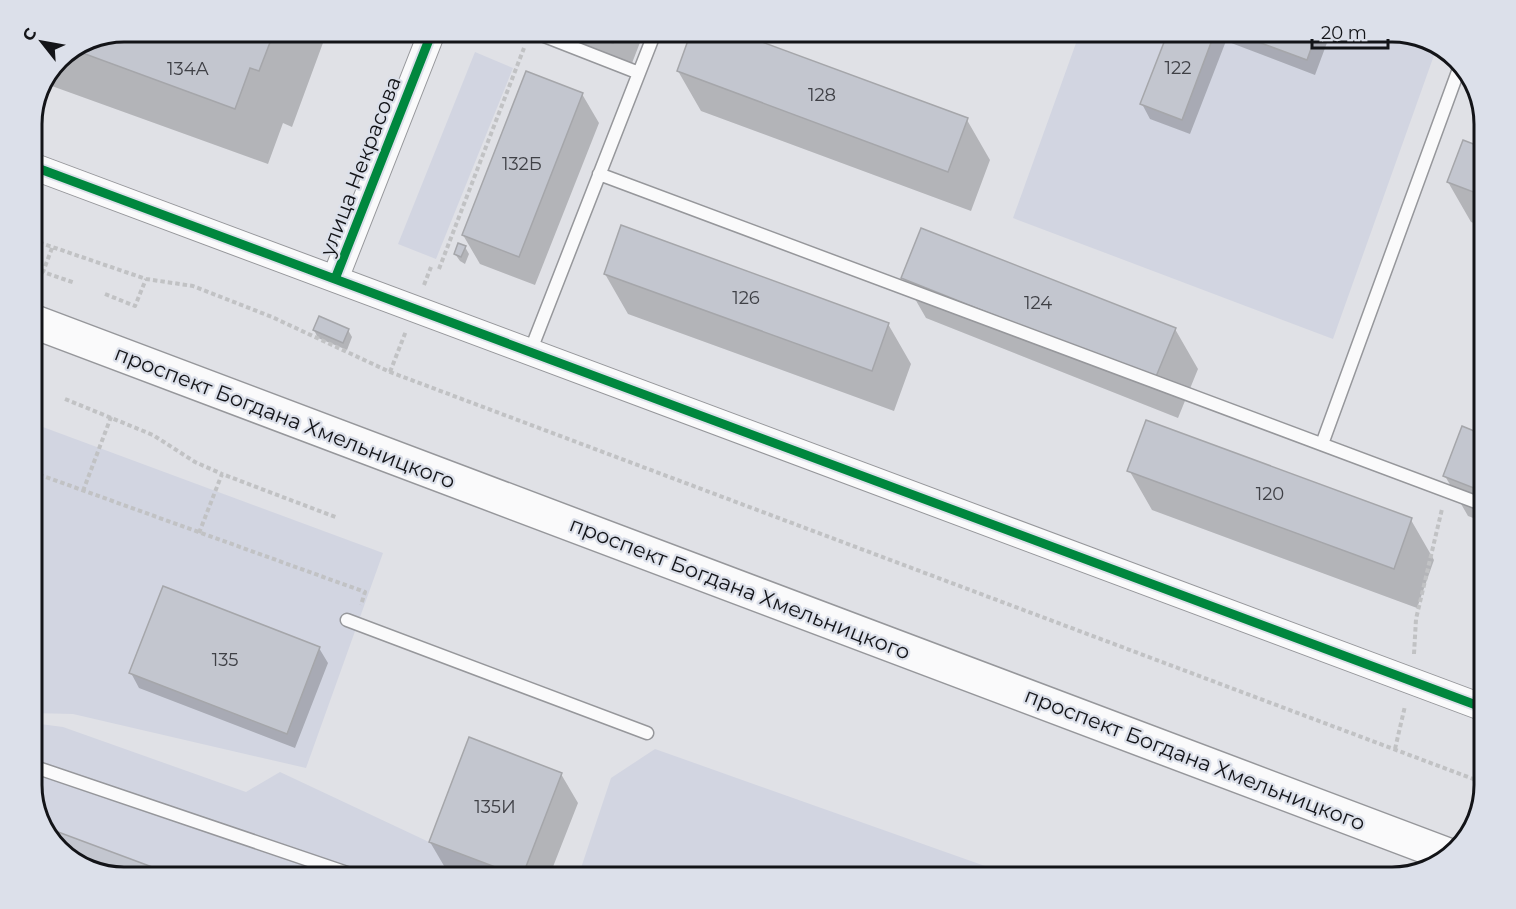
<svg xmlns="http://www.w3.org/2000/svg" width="1516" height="909" font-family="Montserrat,sans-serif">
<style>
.built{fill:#d2d5e1}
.shadow{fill:#0003}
.building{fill:#c3c6cf;stroke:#a5a6aa;stroke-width:1.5}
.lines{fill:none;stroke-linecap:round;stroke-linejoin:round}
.lane-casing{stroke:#96979b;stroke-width:15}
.street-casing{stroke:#96979b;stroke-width:28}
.primary-casing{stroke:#96979b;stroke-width:36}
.path{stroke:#c1c2c4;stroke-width:4;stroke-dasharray:4.5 3;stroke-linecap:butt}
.lane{stroke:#fafafb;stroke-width:12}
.street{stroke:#fafafb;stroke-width:26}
.primary{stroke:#fafafb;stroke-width:33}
.cycleway-casing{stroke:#dce0ea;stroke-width:13}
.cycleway{stroke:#00873e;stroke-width:9}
.labels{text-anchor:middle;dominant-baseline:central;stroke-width:4.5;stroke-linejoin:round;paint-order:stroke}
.number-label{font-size:18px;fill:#3f4046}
.street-label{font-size:21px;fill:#131418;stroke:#dce0ea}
.rim{fill:none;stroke:#131418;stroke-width:3}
</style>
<rect width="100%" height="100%" fill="#e0e1e6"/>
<path class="built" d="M1080,32H1391L1438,44L1333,339L1013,218Z
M475,52L513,68L436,259L398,244Z
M32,423L383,553L306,768L73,714L32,713Z
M32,723L63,727L246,792L280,772L429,842L522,877H125L78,865L44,831L32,790Z
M655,749L1016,877H578L611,778Z"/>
<path class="shadow" d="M124,32H327L292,127L283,123L268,164L49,85L59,59Z
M554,32H644L629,71L562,46Z
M693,32H730L967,120L990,160L971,211L701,111L678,71Z
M1169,32H1331L1315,75L1226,41L1190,134L1150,119L1142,104Z
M582,94L599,123L535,285L480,264L463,235Z
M1464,142L1484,150V227L1471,222L1448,182Z
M465,247L469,254L465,264L460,261L455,254Z
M605,274L888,324L911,364L894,411L628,314Z
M903,278L1175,329L1198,369L1178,418L926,318Z
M314,330H348L352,337L347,350L318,338Z
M1463,428L1484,436V522L1468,516L1445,476Z
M1129,470L1411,520L1434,560L1417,608L1152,510Z
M32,603L41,620L32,648Z
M319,648L328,663L295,748L139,688L131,673Z
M561,774L578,803L549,877H465L447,871L430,842Z"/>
<path class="building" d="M124,32H274L259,71L250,68L235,109L77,51Z
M583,32H617L613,43Z
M691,32H735L968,118L948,172L677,71Z
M1168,32H1215L1182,120L1140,104Z
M1231,32H1317L1307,60Z
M526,71L583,93L519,257L462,235Z
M1463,140L1484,148V196L1447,182Z
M621,225L889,323L872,371L604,274Z
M921,228L1176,328L1155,379L901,278Z
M458,243L466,246L461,257L454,254Z
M319,316L349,329L343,343L313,330Z
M1146,420L1412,518L1394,569L1127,471Z
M1462,426L1484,435V492L1443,476Z
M163,586L320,647L287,734L129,673Z
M469,737L562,773L522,877L429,842Z
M42,826L179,877L124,878L78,865L44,831Z"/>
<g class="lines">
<defs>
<path id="lane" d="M534,32L639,73
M599,174L1484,505
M530,352L655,32
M1322,444L1460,66
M347,620L647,733
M32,766L359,877"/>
<path id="street" d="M32,166L1484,708
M335,279L432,32"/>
<path id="primary" d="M32,321L1448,855"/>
</defs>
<use href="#lane" class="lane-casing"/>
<use href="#street" class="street-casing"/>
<use href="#primary" class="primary-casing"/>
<path class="path" d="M32,240L146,279L193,286L272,317L390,372L1484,783
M52,248L43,272L75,283
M439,269L524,48
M424,285L431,267
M105,294L135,306L146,279
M390,372L406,331
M32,387L35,388
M65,399L153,435L195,462L222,474
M32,472L365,592L361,605
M83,491L111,417
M199,533L222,474L338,518
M1414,654L1416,619L1442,509
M1395,749L1405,706"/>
<use href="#lane" class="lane"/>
<use href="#street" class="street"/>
<use href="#primary" class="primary"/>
<defs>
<path id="cycleway" d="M32,166L1484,708
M335,279L432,32"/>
</defs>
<use href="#cycleway" class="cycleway-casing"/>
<use href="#cycleway" class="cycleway"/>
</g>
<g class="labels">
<g class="number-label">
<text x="1178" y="68">122</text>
<text x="188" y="69">134А</text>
<text x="822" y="95">128</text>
<text x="522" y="164">132Б</text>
<text x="746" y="298">126</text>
<text x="1038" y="303">124</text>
<text x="1270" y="494">120</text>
<text x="225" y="660">135</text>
<text x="495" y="807">135И</text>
</g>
<g class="street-label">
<text transform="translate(360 166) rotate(-69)">улица Некрасова</text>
<text transform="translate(285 417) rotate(21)">проспект Богдана Хмельницкого</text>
<text transform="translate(740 588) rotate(21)">проспект Богдана Хмельницкого</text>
<text transform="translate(1195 759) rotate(21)">проспект Богдана Хмельницкого</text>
</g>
</g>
<path d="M0 0H1516V909H0ZM124 42H1392A82 82 0 0 1 1474 124V785A82 82 0 0 1 1392 867H124A82 82 0 0 1 42 785V124A82 82 0 0 1 124 42Z" fill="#dce0ea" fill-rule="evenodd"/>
<path class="rim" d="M124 42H1392A82 82 0 0 1 1474 124V785A82 82 0 0 1 1392 867H124A82 82 0 0 1 42 785V124A82 82 0 0 1 124 42Z"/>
<g transform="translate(42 42) rotate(301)" stroke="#dce0ea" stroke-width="4.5" paint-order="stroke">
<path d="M0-4.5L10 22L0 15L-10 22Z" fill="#131418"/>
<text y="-9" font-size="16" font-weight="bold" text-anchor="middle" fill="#131418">С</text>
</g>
<path d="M1312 39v9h76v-9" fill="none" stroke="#131418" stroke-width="3"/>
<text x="1321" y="39" font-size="18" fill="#131418" stroke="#dce0ea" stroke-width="4.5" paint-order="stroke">20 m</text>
</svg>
